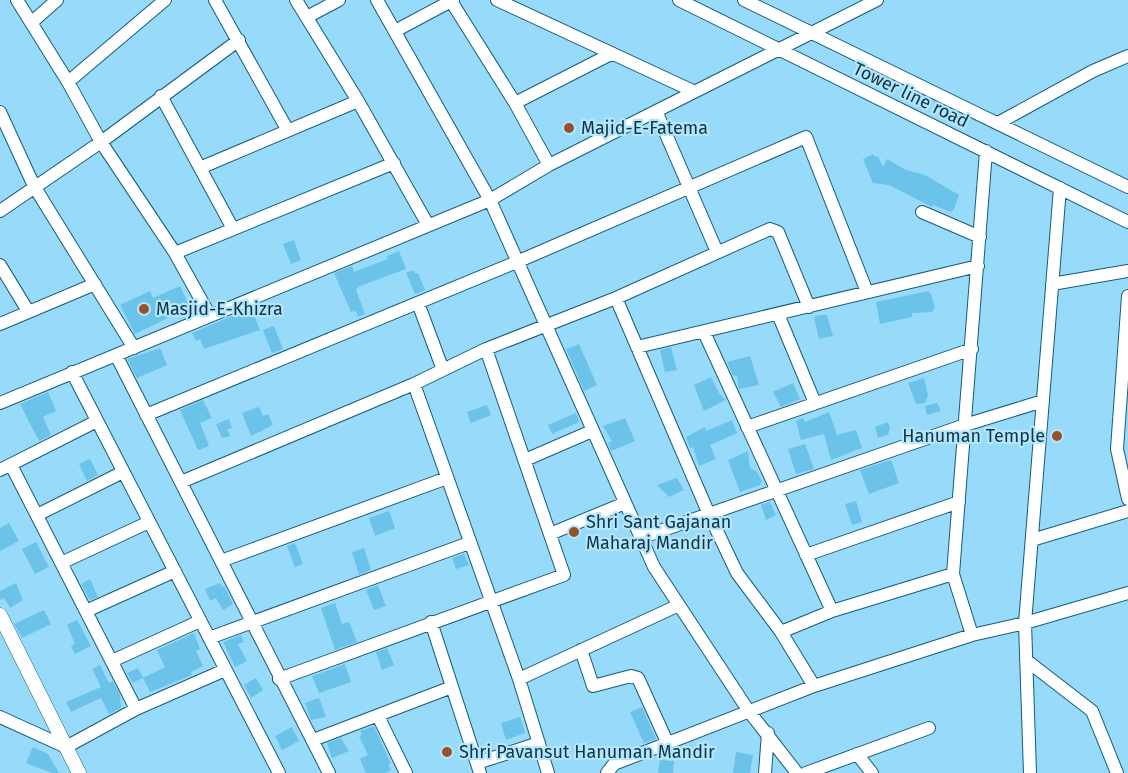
<svg xmlns="http://www.w3.org/2000/svg" width="1128" height="773" font-family="'Fira Sans',sans-serif">
<style>
.building{fill:#6bc3ea}
.lines{fill:none;stroke-linecap:round;stroke-linejoin:round}
.minor-casing{stroke:#135d78;stroke-width:14}
.tertiary-casing{stroke:#135d78;stroke-width:15}
.minor{stroke:#fff;stroke-width:12}
.tertiary{stroke:#fff;stroke-width:14}
.poi-dot{fill:#985229;stroke:#b3e5fd;stroke-width:2}
.labels{text-anchor:middle;dominant-baseline:central;stroke-width:4.5;stroke-linejoin:round;paint-order:stroke}
.street-label{font-size:18px;fill:#0e3544;stroke:#b3e5fd}
.poi-label{font-size:18px;fill:#0e3544;stroke:#b3e5fd;text-anchor:start}
</style>
<rect width="100%" height="100%" fill="#97dafa"/>
<path class="building" d="M873,154L875,157L878,156L883,167L887,159L906,170L925,175L959,195L954,209L951,212L933,205L932,207L889,185L873,183L863,159Z
M294,240L301,260L291,264L283,244Z
M399,251L406,269L360,286L356,290L365,314L358,317L356,311L351,312L334,273L352,266L354,272L388,259L387,256Z
M414,270L415,274L418,273L425,290L415,294L406,273Z
M180,286L190,307L135,334L120,305L150,291L153,298Z
M928,291L931,294L935,307L932,312L912,313V317L880,324L876,302Z
M251,308L260,330L204,349L200,339L196,341L192,333Z
M820,315H827L833,336L819,339L814,317Z
M274,326L283,349L272,353L263,330Z
M579,344L597,385L584,391L566,349Z
M671,347L677,370L665,372L660,350Z
M160,348L167,365L137,378L127,359Z
M750,356L759,385L739,389L737,375L733,376L727,362Z
M711,377L719,393L726,400L704,411L694,385Z
M924,378L928,395L925,403L916,404L908,383Z
M793,383L800,399L781,407L773,392Z
M48,392L56,411L43,417L51,435L39,441L20,404Z
M203,400L212,418L200,423L209,446L198,450L180,410Z
M937,403L941,411L927,415L925,406Z
M487,405L491,415L471,423L467,412Z
M259,407L263,416L268,414L273,425L251,436L242,413Z
M829,412L837,435L856,430L862,448L831,460L824,434L801,440L796,421L803,418L805,422Z
M576,413L579,422L552,434L548,425Z
M625,418L635,441L611,451L608,443L612,441L603,426Z
M229,419L232,428L227,429L230,436L222,438L216,424Z
M732,420L737,433L710,445L716,459L699,466L693,447L690,448L686,437L705,427L706,431Z
M888,422L890,428L888,435L878,438L875,427Z
M805,444L814,469L796,474L788,449Z
M748,451L750,468L756,471L762,481L760,485L740,492L728,460Z
M90,459L98,475L87,481L79,464Z
M891,460L899,483L869,494L860,470Z
M677,478L684,490L669,497L657,485Z
M856,501L862,522L852,525L845,504Z
M770,502L776,515L766,520L761,505Z
M389,511L395,528L375,536L369,518Z
M9,523L19,541L0,551V528Z
M36,542L49,567L35,574L22,549Z
M295,543L303,564L295,567L287,546Z
M364,548L371,570L359,575L352,552Z
M464,554L469,565L456,569L452,558Z
M90,579L98,597L90,600L81,584Z
M16,583L23,600L10,608L4,598L0,600V591Z
M220,583L222,587L224,586L233,604L223,610L216,598L210,601L205,589Z
M378,585L386,606L374,610L366,590Z
M335,603L342,624L349,622L357,642L335,650L321,608Z
M44,610L51,624L22,638L14,624Z
M77,620L91,646L75,654L71,646L75,644L67,625Z
M194,633L200,649L196,651L203,666L191,672L192,675L150,692L143,678L165,667L157,650Z
M241,635L244,642L238,644L247,661L235,667L223,642Z
M387,648L394,665L382,670L376,652Z
M345,664L351,682L319,693L312,676Z
M100,665L109,683L113,681L120,695L121,708L109,714L101,698L71,712L66,702L101,687L92,669Z
M138,668L143,678L132,683L127,673Z
M256,678L263,690L251,698L244,685Z
M319,698L326,717L311,720L305,703Z
M642,707L656,739L644,743L630,712Z
M520,717L525,733L506,740L501,723Z
M374,726L391,764L388,765L391,770L386,773H366L360,759L368,755L359,736L362,735L360,731Z
M292,727L299,741L282,750L275,736Z
M341,738L349,751L332,758L327,743Z
M33,747L48,754L59,773H52L26,763Z
M736,752L753,755L750,773H733Z
M660,760L674,761L673,773H658Z"/>
<g class="lines">
<defs>
<path id="minor" d="M17,0L68,82L101,142L175,253L210,316
M215,0L287,129
M296,0L358,101L428,225
M377,0L490,200L654,567L748,710L797,773
M497,0L693,91
M679,0L1128,222
M744,0L1128,187
M451,1L515,103L549,165
M307,17L339,0
M31,23L57,0
M395,31L453,0
M68,82L165,0
M161,96L232,227
M515,103L611,54
M656,111L717,252
M0,112L34,186L134,348
M998,123L1093,71L1128,56
M202,167L358,101
M0,211L101,142L239,40
M922,212L980,237
M175,253L394,163
M0,265L28,311
M1052,284L1128,271
M1128,296L1117,449L1128,499
M616,298L708,512L737,573L781,632L814,686
M418,303L443,370
M778,314L815,403
M0,324L95,284
M704,332L832,611
M637,347L978,266
M116,355L329,773
M72,372L279,773
M414,384L519,679L548,773
M0,403L490,200L549,165L877,0
M146,415L519,261L806,137L867,292
M747,427L972,349
M525,460L592,431
M11,465L136,709
M0,470L97,421
M181,482L414,384L486,349L616,298L770,229L778,232L809,307
M37,515L123,472
M550,534L625,503
M640,538L965,425L1043,401
M1032,540L1128,511
M806,555L959,502
M221,561L447,478
M61,563L149,522
M86,611L175,571
M431,622L480,773
M781,632L832,611L953,574
M972,635L953,574L986,151
M209,638L469,543
M581,650L593,686L631,676L638,678L667,742
M1026,660L1092,711L1117,773
M112,661L200,621
M279,679L564,575L486,349
M519,679L679,605
M378,716L406,773
M0,717L66,747L136,709L225,670
M313,740L452,687
M857,754L872,773
M477,763L539,743
M607,773L614,764L814,686L972,635L1025,623L1128,593
M765,773L768,733
M806,773L929,728
M1030,773L1025,623L1060,188"/>
<path id="tertiary" d="M0,615L79,773"/>
</defs>
<use href="#minor" class="minor-casing"/>
<use href="#tertiary" class="tertiary-casing"/>
<use href="#minor" class="minor"/>
<use href="#tertiary" class="tertiary"/>
</g>
<g class="poi-dot">
<circle cx="569" cy="128" r="6"/>
<circle cx="144" cy="309" r="6"/>
<circle cx="1057" cy="436" r="6"/>
<circle cx="574" cy="532" r="6"/>
<circle cx="447" cy="752" r="6"/>
</g>
<g class="labels">
<g class="street-label">
<text transform="translate(911 95) rotate(26)">Tower line road</text>
</g>
<g class="poi-label">
<text x="581" y="128">Majid-E-Fatema</text>
<text x="156" y="309">Masjid-E-Khizra</text>
<text x="1045" y="436" text-anchor="end">Hanuman Temple</text>
<text x="586" y="522">Shri Sant Gajanan<tspan x="586" dy="21">Maharaj Mandir</tspan></text>
<text x="459" y="752">Shri Pavansut Hanuman Mandir</text>
</g>
</g>
</svg>
